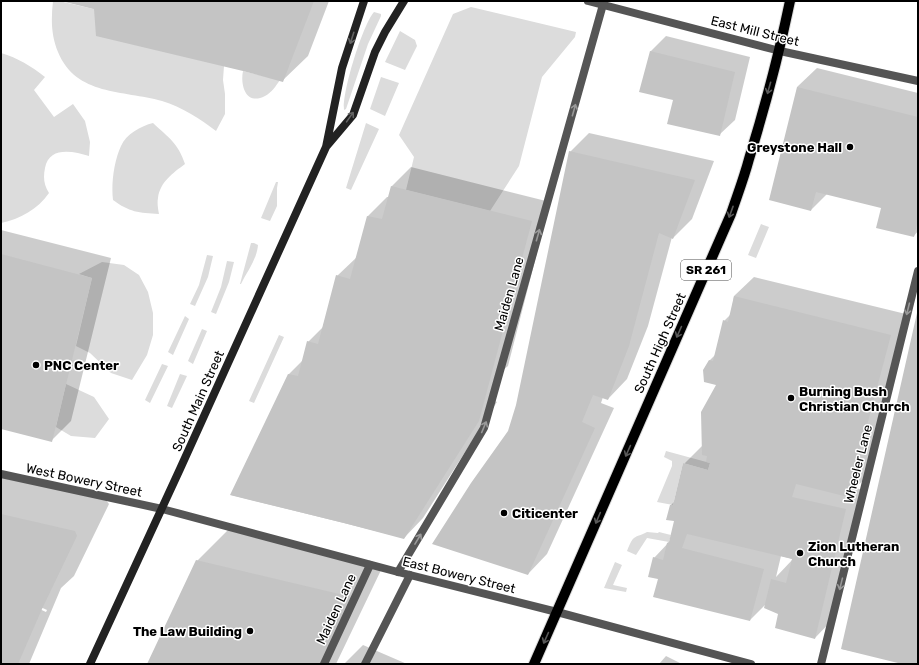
<svg xmlns="http://www.w3.org/2000/svg" width="919" height="665" font-family="Rubik,sans-serif">
<style>
.green{fill:#dcdcdc}
.shadow{fill:#0003;fill-rule:evenodd}
.building{fill:#c4c4c4}
.lines{fill:none;stroke-linecap:round;stroke-linejoin:round}
.primary-casing{stroke:#dbdbdb;stroke-width:12}
.service{stroke:#555;stroke-width:8}
.tertiary{stroke:#555;stroke-width:8}
.secondary{stroke:#222;stroke-width:8}
.primary{stroke:#000;stroke-width:10}
.oneway{stroke:#646464}
.oneway2{stroke:#595959}
.oneway3{stroke:#999}
.poi-dot{fill:#000;stroke:#fff;stroke-width:1.5}
.labels{text-anchor:middle;dominant-baseline:central;stroke-width:3;stroke-linejoin:round;paint-order:stroke}
.shield{fill:#fff;stroke:#4c4c4c;stroke-width:1}
.shield-label{font-size:12px;font-weight:bold;fill:#000}
.street-label{font-size:13px;fill:#000;stroke:#fff}
.poi-label{font-size:13px;font-weight:bold;fill:#000;stroke:#fff;text-anchor:start}
</style>
<rect width="100%" height="100%" fill="#fff"/>
<path class="green" d="M53,1H59L94,9L224,66L223,80L225,94V114L216,131C200,119 182,107 162,101C123,90 76,96 58,52C51,35 51,19 53,1Z
M471,7L576,32L575,37L542,77L519,166L490,211L406,190L414,157L399,135L453,14Z
M374,12L381,14V16L368,44L346,109L344,110C342,92 363,24 374,12Z
M400,31L415,40L417,46L405,70L385,62Z
M1,53C18,58 31,66 45,77L34,90L54,117L73,104L85,121L90,142L89,156C73,151 49,146 45,168C43,178 44,185 49,193C38,209 20,219 1,223Z
M243,71L280,80C276,86 271,93 265,96C246,106 240,85 243,71Z
M381,77L399,83L385,116L370,109Z
M153,123C169,138 178,143 185,164C173,173 160,182 158,198C157,203 158,209 159,214C139,213 129,212 113,200C111,184 114,161 121,146C126,134 141,126 153,123Z
M366,123L379,129L351,190L346,188Z
M276,182H278L277,188V206L270,221L261,218Z
M761,224L769,227L756,258L748,255Z
M251,243H254L258,245C257,259 247,272 241,284H240Z
M207,255L213,256L208,277L195,306L190,304L199,285Z
M227,261L234,262L229,282L216,314L211,312L221,287Z
M102,262L124,265L139,275L148,292L153,313V335L147,355L132,380L111,373L90,353L76,346L92,278L79,274Z
M185,316L189,319L173,355L168,352Z
M202,329L207,331L193,364L188,361Z
M279,335L284,337L254,403L249,401Z
M162,364L168,366L150,403L145,400Z
M180,374L187,376L172,408L167,406Z
M66,384L94,397L109,419L95,438L71,436L56,427Z
M666,451L710,463L708,470L683,463L673,505L657,502L672,466V461L664,457Z
M647,532L658,533L659,532L671,535L669,542L647,538L636,555L627,551C634,534 633,539 647,532Z
M615,562L622,565L613,585L627,588L626,592L604,588Z"/>
<path class="shadow" d="M63,1H329L308,56L282,81L95,9Z
M666,36L750,57L735,120L719,135L675,99L650,52Z
M817,68L918,93V231L914,236L882,207L827,194L811,210L797,87Z
M589,133L714,161L692,219L673,238L672,237L648,326L627,379L608,399L603,397L601,403L614,408L547,554L528,574L509,431L517,406L570,152Z
M411,167L550,202L508,366L503,370L495,401L497,402L423,518L404,538L231,495L289,374L303,360L308,342L323,327L337,276L357,257L368,216L387,197H389L392,186Z
M1,230L111,258L71,421L51,441L1,428Z
M754,277L910,315L867,477L855,488L865,490L834,618L815,638L766,604L750,620L660,579L654,558L670,541L675,521L671,505L675,501L684,464L703,445L717,385L704,370L710,360L716,354L724,321L731,314L734,296ZM781,556L793,559L776,577Z
M918,314V664H909L842,649Z
M1,475L106,500L109,504L74,576L61,588L29,664H1V591L46,612L47,610L1,589Z
M229,529L383,566L336,664H148L197,561Z
M363,645L407,664H344Z
M666,656L682,664H659Z"/>
<path class="building" d="M61,1H314L283,82L243,71L96,36L94,9Z
M650,51L735,72L720,136L667,124L673,100L639,92Z
M797,87L918,117V220L914,237L876,228L881,208L816,192L811,211L769,200Z
M569,151L695,180L673,239L659,233L629,346L608,400L593,395L582,422L595,428L528,575L432,544L471,483L508,431L516,405Z
M391,186L532,221L479,421L404,539L344,523L230,495L288,374L298,376L307,341L318,344L336,275L350,279L367,216L382,219Z
M1,254L92,278L52,442L1,429Z
M734,296L891,335L848,497L796,484L792,497L846,509L815,639L775,628L778,614L764,608L771,579L786,583L792,559L687,534L682,548L764,569L750,621L653,597L658,579L648,577L653,557L663,560L667,543L669,542L674,521L666,520L670,505H673L683,463L708,470L710,463L706,462L707,456L702,455L701,412L716,385L704,382L703,370L709,360L713,361L723,320L728,322Z
M917,313L918,664H902L841,649Z
M1,514L75,531L77,536L42,609L18,664H1Z
M196,560L352,597L320,664H147Z"/>
<g class="lines">
<defs>
<path id="primary" d="M534,664L731,214C737,196 744,178 749,159C765,107 779,54 790,1"/>
</defs>
<use href="#primary" class="primary-casing"/>
<path class="service" d="M398,572L484,428L604,1
M324,664L370,565
M365,664L410,575
M821,664L918,271"/>
<path class="tertiary" d="M588,1L780,51L918,81
M1,474L162,509L398,572L557,612L751,664"/>
<path class="secondary" d="M326,147L353,115L375,52L385,32L404,1
M90,664L180,469L326,147L342,68L364,1"/>
<use href="#primary" class="primary"/>
</g>
<defs><path id="oneway-shaft" d="M-6 0H5M1.5-3L5.5 0L1.5 3" fill="none" stroke-width="1.6" stroke-linecap="round" stroke-linejoin="round"/></defs>
<g class="oneway">
<use href="#oneway-shaft" transform="translate(352 38) rotate(108)"/>
<use href="#oneway-shaft" transform="translate(350 117) rotate(-55)"/>
</g>
<g class="oneway2">
<use href="#oneway-shaft" transform="translate(769 88) rotate(106)"/>
<use href="#oneway-shaft" transform="translate(731 212) rotate(110)"/>
<use href="#oneway-shaft" transform="translate(679 332) rotate(114)"/>
<use href="#oneway-shaft" transform="translate(628 451) rotate(114)"/>
<use href="#oneway-shaft" transform="translate(598 518) rotate(113)"/>
<use href="#oneway-shaft" transform="translate(546 638) rotate(114)"/>
</g>
<g class="oneway3">
<use href="#oneway-shaft" transform="translate(574 110) rotate(-74)"/>
<use href="#oneway-shaft" transform="translate(538 235) rotate(-74)"/>
<use href="#oneway-shaft" transform="translate(908 309) rotate(104)"/>
<use href="#oneway-shaft" transform="translate(484 427) rotate(-67)"/>
<use href="#oneway-shaft" transform="translate(418 539) rotate(-59)"/>
<use href="#oneway-shaft" transform="translate(841 584) rotate(104)"/>
</g>
<g class="poi-dot">
<circle cx="850" cy="147" r="4"/>
<circle cx="36" cy="365" r="4"/>
<circle cx="791" cy="398" r="4"/>
<circle cx="504" cy="513" r="4"/>
<circle cx="800" cy="553" r="4"/>
<circle cx="250" cy="631" r="4"/>
</g>
<g class="labels">
<rect class="shield" x="681" y="260" width="50" height="20" rx="3"/>
<g class="shield-label">
<text x="706" y="270">SR 261</text>
</g>
<g class="street-label">
<text transform="translate(755 31) rotate(14)">East Mill Street</text>
<text transform="translate(509 294) rotate(-74)">Maiden Lane</text>
<text transform="translate(660 343) rotate(-66)">South High Street</text>
<text transform="translate(198 401) rotate(-66)">South Main Street</text>
<text transform="translate(858 464) rotate(-76)">Wheeler Lane</text>
<text transform="translate(84 480) rotate(12)">West Bowery Street</text>
<text transform="translate(459 575) rotate(14)">East Bowery Street</text>
<text transform="translate(336 609) rotate(-65)">Maiden Lane</text>
</g>
<g class="poi-label">
<text x="842" y="147" text-anchor="end">Greystone Hall</text>
<text x="44" y="365">PNC Center</text>
<text x="799" y="391">Burning Bush<tspan x="799" dy="15">Christian Church</tspan></text>
<text x="512" y="513">Citicenter</text>
<text x="808" y="546">Zion Lutheran<tspan x="808" dy="15">Church</tspan></text>
<text x="242" y="631" text-anchor="end">The Law Building</text>
</g>
</g>
<rect width="919" height="665" fill="none" stroke="#000000" stroke-width="4"/>
</svg>
